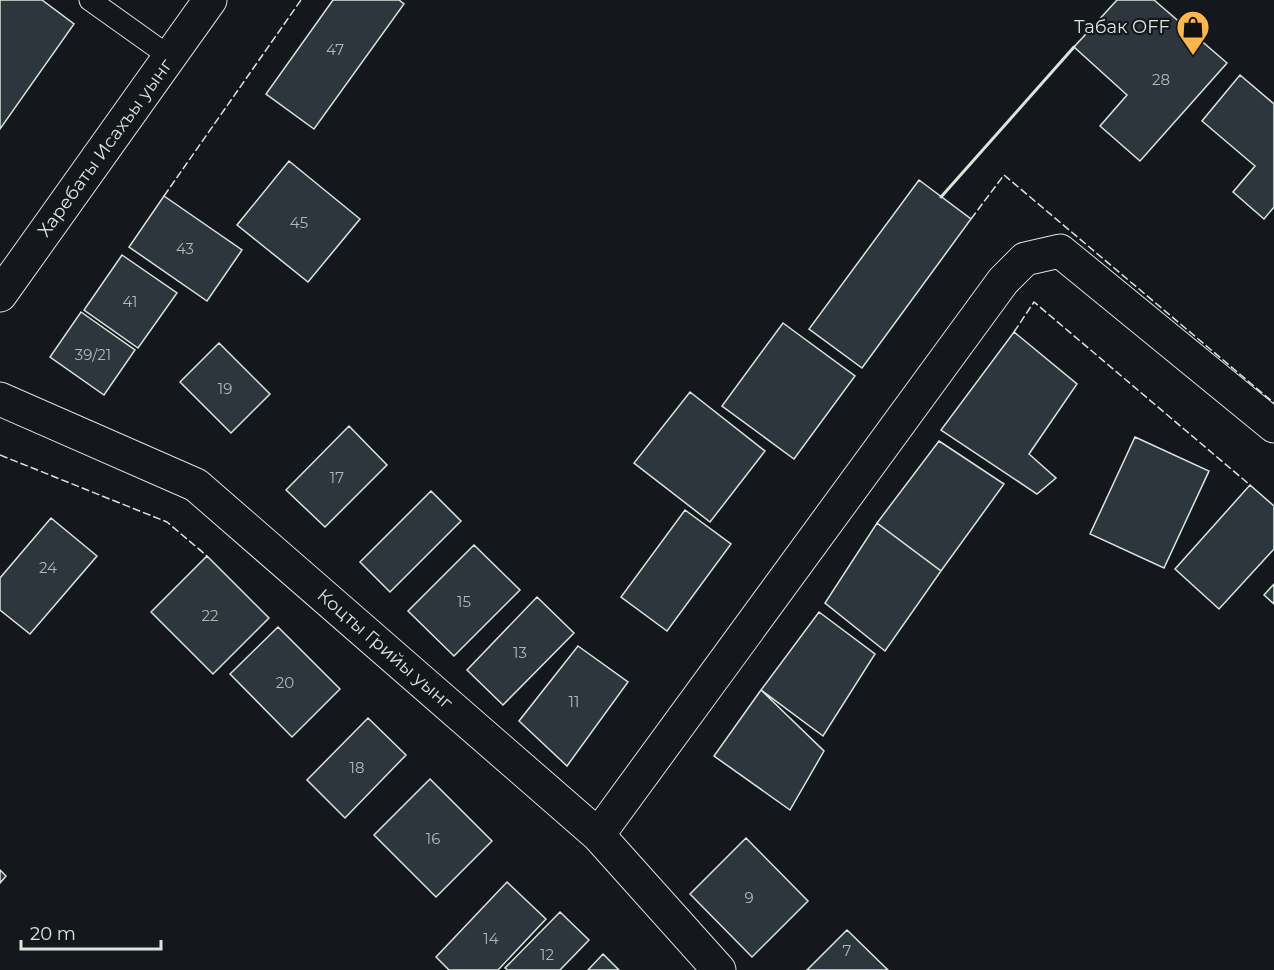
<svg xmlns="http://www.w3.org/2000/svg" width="1274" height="970" font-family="Montserrat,sans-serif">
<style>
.building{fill:#2c363c;stroke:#d8e6dc;stroke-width:1.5}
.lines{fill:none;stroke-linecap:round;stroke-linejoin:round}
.lane-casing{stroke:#d8e6dc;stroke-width:23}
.street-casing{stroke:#d8e6dc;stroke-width:35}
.secondary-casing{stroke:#d8e6dc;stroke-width:35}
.lane{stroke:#14181c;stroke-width:21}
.street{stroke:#14181c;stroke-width:33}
.secondary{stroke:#14181c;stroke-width:33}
.fence{stroke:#d8e6dc;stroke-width:1.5;stroke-dasharray:8 3;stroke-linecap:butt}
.wall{stroke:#d8e6dc;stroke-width:3}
.labels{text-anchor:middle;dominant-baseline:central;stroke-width:4.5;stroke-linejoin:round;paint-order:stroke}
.number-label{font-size:15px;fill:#adbab4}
.poi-label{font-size:18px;fill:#d8e6dc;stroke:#14181c;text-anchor:end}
.street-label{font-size:18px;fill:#d8e6dc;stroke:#14181c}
</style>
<rect width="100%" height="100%" fill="#14181c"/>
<path class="building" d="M0,0H42L74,24L0,129Z
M333,0H399L404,4L314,129L266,94Z
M1117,0H1154L1227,63L1140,161L1100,126L1127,95L1074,47Z
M1240,75L1274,104V207L1264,219L1233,192L1255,166L1202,121Z
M289,161L360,219L308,282L237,225Z
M919,180L971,219L862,368L809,329Z
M164,196L242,250L207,301L129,247Z
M122,255L177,293L138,348L84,310Z
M81,312L135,350L104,395L50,357Z
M783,323L855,376L794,459L722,406Z
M1014,332L1077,384L1029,454L1056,478L1037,494L941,430Z
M219,343L270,394L231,433L180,382Z
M690,392L765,451L710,522L634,463Z
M349,426L387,465L325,527L286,490Z
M1135,437L1209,471L1164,568L1090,534Z
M939,441L1004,484L941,571L877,523Z
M1250,485L1274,506V549L1219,609L1175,569Z
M431,491L461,521L390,592L360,562Z
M685,510L731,544L667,631L621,597Z
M51,518L97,556L30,634L0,610V578Z
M877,523L941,571L885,651L825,603Z
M474,545L520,590L454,656L408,611Z
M207,556L269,618L213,674L151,612Z
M1274,584V604L1264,595Z
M537,597L574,633L503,705L467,670Z
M819,612L875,654L823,736L761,690Z
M278,627L340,689L292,737L230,674Z
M578,646L628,682L567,766L519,721Z
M761,690L824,751L790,810L714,756Z
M368,718L406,755L345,818L307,780Z
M430,779L492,841L436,897L374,835Z
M746,838L808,901L752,957L690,894Z
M0,870L6,876L0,883Z
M507,882L546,919L498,970H449L436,957Z
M560,912L589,940L560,970H508L505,968Z
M847,930L888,970H807Z
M603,954L619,970H588Z"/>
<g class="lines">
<defs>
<path id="lane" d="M90,0L170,57"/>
<path id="street" d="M0,399L196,485L598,835L719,970
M598,835L1003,281L1025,259L1060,251L1274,426"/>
<path id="secondary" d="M0,295L210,0"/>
</defs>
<use href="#lane" class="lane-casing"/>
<use href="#street" class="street-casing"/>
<use href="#secondary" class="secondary-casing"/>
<use href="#lane" class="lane"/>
<use href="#street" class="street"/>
<use href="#secondary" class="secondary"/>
<path class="fence" d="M164,196L301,0
M971,219L1004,175L1274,403
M1014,332L1034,302L1250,485
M0,455L167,522L207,556"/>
<path class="wall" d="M941,197L1074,47"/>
</g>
<defs>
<symbol id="shop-pin" viewBox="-11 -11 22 30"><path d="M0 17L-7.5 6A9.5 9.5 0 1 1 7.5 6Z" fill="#ffb74d" stroke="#14181c"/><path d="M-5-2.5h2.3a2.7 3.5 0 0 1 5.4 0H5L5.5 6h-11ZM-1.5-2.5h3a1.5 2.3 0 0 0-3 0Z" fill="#111"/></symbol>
</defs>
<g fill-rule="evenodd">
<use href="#shop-pin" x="1174" y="8" width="38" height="52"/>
</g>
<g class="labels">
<g class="number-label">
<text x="335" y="49">47</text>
<text x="1161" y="79">28</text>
<text x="299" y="222">45</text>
<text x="185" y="248">43</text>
<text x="130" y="301">41</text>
<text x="93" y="354">39/21</text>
<text x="225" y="388">19</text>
<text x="337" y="477">17</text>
<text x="48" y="567">24</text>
<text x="464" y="601">15</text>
<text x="210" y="615">22</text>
<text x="520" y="652">13</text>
<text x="285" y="682">20</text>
<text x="574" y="701">11</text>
<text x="357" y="767">18</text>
<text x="433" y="838">16</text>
<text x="749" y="897">9</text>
<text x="491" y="938">14</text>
<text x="847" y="950">7</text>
<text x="547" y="954">12</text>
</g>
<g class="poi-label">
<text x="1170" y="27">Табак OFF</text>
</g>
<g class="street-label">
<text transform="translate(105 148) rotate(-54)">Харебаты Исахъы уынг</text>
<text transform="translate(385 649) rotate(41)">Коцты Грийы уынг</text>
</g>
</g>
<path d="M21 940v9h140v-9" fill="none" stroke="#d8e6dc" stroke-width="3"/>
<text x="30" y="940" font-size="18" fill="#d8e6dc" stroke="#14181c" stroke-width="4.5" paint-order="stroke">20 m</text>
</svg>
